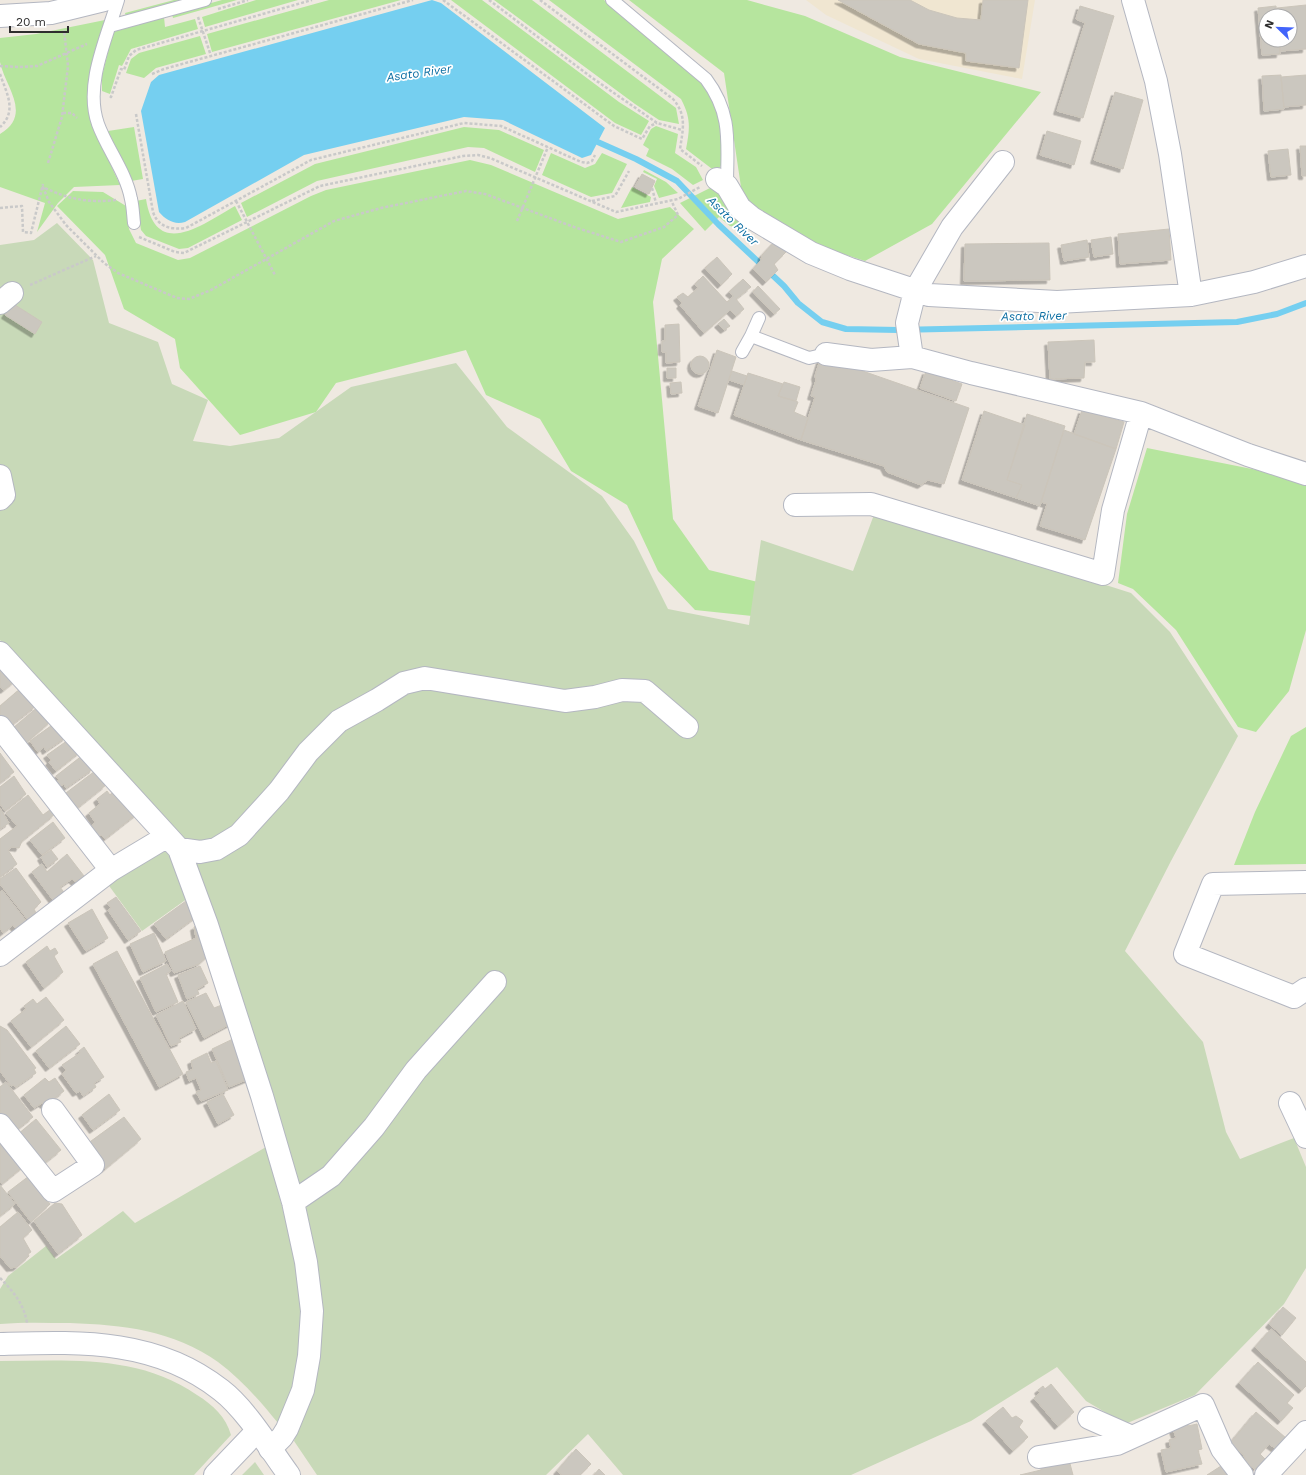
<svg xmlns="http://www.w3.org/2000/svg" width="1306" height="1475" font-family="'Work Sans',sans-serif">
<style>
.education{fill:#f0e6d1}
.green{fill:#b6e59e}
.cemetery{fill:#c8d9b8}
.water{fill:#75cff0}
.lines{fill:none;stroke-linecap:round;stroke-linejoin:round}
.stream{stroke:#75cff0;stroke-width:6}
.building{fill:#cbc7bf;stroke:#cbc5ba;filter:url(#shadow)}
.service-casing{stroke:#b4b7c1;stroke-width:14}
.minor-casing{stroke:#b4b7c1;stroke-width:24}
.tertiary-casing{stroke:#b4b7c1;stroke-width:24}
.secondary-casing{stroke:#b4b7c1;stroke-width:24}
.path{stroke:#c9c9c9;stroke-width:2.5;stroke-dasharray:3 2;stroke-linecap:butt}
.service{stroke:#fff;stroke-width:12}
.minor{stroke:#fff;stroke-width:22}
.tertiary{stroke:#fff;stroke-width:22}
.secondary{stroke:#fff;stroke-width:22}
.labels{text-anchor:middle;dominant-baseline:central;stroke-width:3.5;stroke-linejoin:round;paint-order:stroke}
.water-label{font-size:12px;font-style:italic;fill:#0d6fa3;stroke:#fff}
</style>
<defs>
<filter id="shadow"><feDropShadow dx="-3.5" dy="3.5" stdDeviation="0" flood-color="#0004"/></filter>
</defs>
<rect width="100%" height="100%" fill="#efe9e1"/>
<path class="education" d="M806,0H1035L1022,79L919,59L826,15Z"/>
<path class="green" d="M174,0H190L126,17L125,13Z
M222,0H237L173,18L172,14Z
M256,0H298L205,27L202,17Z
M329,0H401L212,52L207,34Z
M451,0H482L619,102L649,121L641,135L615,123Z
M494,0H532L676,108L679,124L659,120L635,104Z
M549,0H604L700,79C704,85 711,90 713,97C721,113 732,159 716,172L686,149C690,128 691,118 681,99Z
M629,0H747L805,16L900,57L1041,92L932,224L865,261L821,247L752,214L741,187L724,73Z
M164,17L165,27L195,19L198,29L131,49L122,66L119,65L110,94L102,91V76L113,32Z
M105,20L95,50L90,79L92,124L120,185L74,187L58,203L37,232L45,203L0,187V134C33,114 5,87 0,62C0,55 0,45 0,38L36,34Z
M200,36L206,54L156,68L144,78L126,73L131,59L139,53Z
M656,126L678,134L675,153L696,167L703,180L693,185L672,169L646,156L649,149L643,145L651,129Z
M134,127L143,179L131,181L108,131Z
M464,127L499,130L544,150L535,172L484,148L468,147L317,181L247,217L241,203L315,164Z
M551,153L585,168L595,164L602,153L627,164L612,193L591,197L542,175Z
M470,160L491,165L618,219L670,207L694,229L662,259L653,302L673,519L709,570L774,586L798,621L695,610L658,571L627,505L571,471L540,419L486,395L466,350L336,383L316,412L240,435L180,368L175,339L124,309L105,255L57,206L73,191L103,192L126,206L129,229L136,243L178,260L190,258L311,196L326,190Z
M644,170L666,182L678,193L659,198L654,186L657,179L643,172Z
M714,186L763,233L730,226L719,217L705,231L680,203Z
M632,187L651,197L650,202L621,208Z
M146,199C156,261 203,224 235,206L242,220L188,248L179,249L146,236L141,230L136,201Z
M1147,448L1257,470L1306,485V630L1289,691L1256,732L1238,727L1176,630L1133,589L1118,583L1127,514Z
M1306,727V864L1234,865L1255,812L1291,736Z"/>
<path class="cemetery" d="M57,223L93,260L109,323L158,342L172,384L208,400L193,441L230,446L279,438L351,387L456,363L507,427L602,496L634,541L668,609L749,625L761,540L853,571L875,512L1131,593L1170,632L1238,736L1171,861L1125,951L1203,1042L1226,1132L1240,1159L1294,1138L1306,1167V1268L1284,1304L1195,1395L1125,1424L1086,1401L1057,1367L971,1421L851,1475H623L588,1434L546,1475H317L294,1441L317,1361L318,1306L188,854L0,640V245L34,240Z
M161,845L171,850L191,896L142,931L107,883Z
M266,1147C286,1224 315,1305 295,1384C291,1397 283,1410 278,1423C260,1401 241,1379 218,1362C173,1330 123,1325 70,1323C47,1323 23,1322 0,1324V1289L8,1276L46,1246L56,1259L123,1211L135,1223Z
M0,1361C68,1361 138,1354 197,1395C213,1405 226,1417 231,1435L194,1475H0Z
M255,1462L264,1475H242Z"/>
<path class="water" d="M432,0L441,3L605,128L591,155L582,158L503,120L464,117L304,155L185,222C174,225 166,220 159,212L141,111L151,82L159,75Z"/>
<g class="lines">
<path class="stream" d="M591,139L636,159L677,181L718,224L784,286L798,303L822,322L846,329L898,330L1237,322L1277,314L1306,303"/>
</g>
<path class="building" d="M838,0H910L929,10L957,18L981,20L983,0H1028L1019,68L966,61V53L919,44Z
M1306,5V49L1280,51L1279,40H1290V16H1277V8Z
M1080,6L1114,16L1083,118L1057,111L1085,23L1076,19Z
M1276,6L1277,16H1266V40H1279L1280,54L1262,55L1258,8Z
M1281,75L1284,109L1264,111L1262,76Z
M1306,75V105L1284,107L1281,77Z
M1115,92L1143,100L1123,169L1094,160Z
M1047,131L1081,141L1074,165L1040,155Z
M1300,146H1306V176H1302Z
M1288,149L1291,175L1271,177L1268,151Z
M642,174L655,181L649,194L635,187Z
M1169,229L1171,260L1120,264L1118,234Z
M1111,237L1113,254L1094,257L1091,240Z
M1087,240L1089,257L1064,261L1061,245Z
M775,241L786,252L774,264L778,270L766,282L753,269L761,260L762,255Z
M1049,243L1050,280L964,281L965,244Z
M717,257L732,274L721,285L705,268Z
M703,276L727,302L734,296L729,292L743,279L751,287L736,299L744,309L736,316L730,310L704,333L680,305L682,303L677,297L683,293L688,297L698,288L695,284Z
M758,286L780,309L774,314L753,292Z
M12,303L42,322L35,334L5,315Z
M724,319L730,326L724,330L718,324Z
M679,324L680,362L666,363V352H662V341H665V325Z
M1094,340L1095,362H1085L1084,378L1050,379L1048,342Z
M717,350L736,357L718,413L698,406Z
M691 365a9 9 0 1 1 18 0a9 9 0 1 1-18 0Z
M828,359L969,408L944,484L928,480L921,485L887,472L884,466L801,440L815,397L811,396L816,380L815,376L820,360Z
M667,368H676V378H667Z
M732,371L747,376L744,385L729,380Z
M926,371L962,384L956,401L920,388Z
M748,373L783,384L778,396L798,402L794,412L808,418L801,440L734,415Z
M681,382L682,393L671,394L670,383Z
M784,382L800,387L796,401L778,396Z
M1082,410L1124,422L1116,449L1074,434Z
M984,411L1025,425L1007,480L1022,485L1016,498L962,480Z
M1027,414L1065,426L1040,506L1016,498L1022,485L1007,480Z
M1064,430L1116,449L1085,540L1040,526L1047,504L1041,502Z
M0,663L16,680L4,690L0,687Z
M21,688L36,706L9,727L0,716V706Z
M39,706L51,721L26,743L13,728Z
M55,723L66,737L46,751L44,747L38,752L30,741Z
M71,738L81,751L56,771L49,762L51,760L47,755Z
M0,753L14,772L0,783Z
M83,755L93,769L66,788L64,784L60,786L57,781L59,780L56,776Z
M95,771L106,785L76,809L66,793Z
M14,776L26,794L5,811L0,804V787Z
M118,788L138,813L105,839L101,835L99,837L91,827L95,822L89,813L100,804L97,799L107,791L110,795Z
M28,795L43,815L51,809L55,814L22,841L19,848L12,847L8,850L17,864L0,877V839L17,826L6,813Z
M0,808L9,823L0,829Z
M53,822L65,838L42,855L30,840Z
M51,850L58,859L47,867L41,857Z
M67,854L84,876L75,882L72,879L60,887L66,895L56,904L32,872L42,864L47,872Z
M16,868L41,902L34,909L36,913L28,920L0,884V879Z
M2,890L30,926L20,934L13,925L3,933L0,928V892Z
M116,897L141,931L128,940L108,910L111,908L107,903Z
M186,901L197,916L166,939L154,924Z
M92,909L108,938L86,951L68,923Z
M202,923L210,954L199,964L174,973L165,952L196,938L194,927Z
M154,933L166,961L143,972L130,944Z
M47,946L50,951L55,948L58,953L54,956L63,972L44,988L26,962Z
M117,951L183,1074L159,1087L93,964Z
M167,964L171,971L166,974L178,1002L156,1012L140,978Z
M200,966L208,983L197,989L199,994L187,999L178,975Z
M206,993L214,1008L227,1003L232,1023L204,1038L186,1002Z
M46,997L64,1020L31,1047L11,1021L26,1009L24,1006L33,999L37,1004Z
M183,1001L196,1029L179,1038L181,1042L171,1046L156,1015Z
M0,1026L7,1030L36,1068L34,1069L36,1073L16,1087L13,1085L11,1086L0,1071Z
M66,1026L80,1044L49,1068L36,1051Z
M235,1038L251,1078L229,1087L212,1049Z
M84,1047L104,1077L94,1083L96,1087L83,1096L80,1091L76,1093L62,1074L66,1070L62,1065L80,1053L79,1051Z
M207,1053L211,1063L216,1061L228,1090L201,1101L196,1092L201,1090L196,1078L189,1081L186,1072L193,1069L191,1061Z
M45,1078L49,1082L55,1078L64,1091L54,1099L53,1098L44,1105L42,1103L34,1108L24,1095Z
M6,1082L33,1117L14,1132L0,1114V1087Z
M109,1094L120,1110L93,1130L82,1115Z
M223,1094L234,1115L218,1124L207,1102Z
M124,1117L141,1139L105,1169L87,1144Z
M36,1119L61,1150L41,1166L17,1135Z
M0,1137L25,1165L2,1184L0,1182Z
M29,1176L50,1204L31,1222L8,1192Z
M0,1185L15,1204L0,1216Z
M55,1203L62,1204L82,1235L58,1254L34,1221Z
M18,1212L32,1230L23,1238L31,1252L28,1254L29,1256L17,1267L10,1268L0,1256V1227Z
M1283,1307L1296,1318L1282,1335L1269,1324Z
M1271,1329L1306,1362V1386L1302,1390L1255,1347Z
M1258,1362L1294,1395L1287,1403L1293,1408L1281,1421L1239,1383Z
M1051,1384L1074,1412L1058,1426L1034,1398L1040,1393L1038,1390L1043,1386L1045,1389Z
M1003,1407L1012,1418L1016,1416L1023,1421L1019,1427L1028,1437L1013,1451L986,1421Z
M1256,1412L1286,1438L1276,1449L1269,1444L1260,1454L1265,1459L1255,1469L1245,1462L1246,1460L1243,1454L1230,1443Z
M1188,1423V1426L1197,1424L1202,1449L1198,1450L1202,1464L1166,1472L1161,1450L1171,1448L1169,1440L1176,1438L1173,1429L1182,1427V1424Z
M576,1449L591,1464L580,1475H562L557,1471Z
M1069,1460L1073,1475H1020L1041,1470V1468Z
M1221,1466L1227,1475H1207Z
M599,1469L605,1475H594Z"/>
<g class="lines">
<defs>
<path id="service" d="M118,0C107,37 84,85 98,124C107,149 126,172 131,199C133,207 133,215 134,223
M612,0L706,79C733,115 727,144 727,186
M110,26L205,0
M759,318L751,336L809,358L826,354
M742,352L751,336"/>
<path id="minor" d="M1133,0L1156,81L1170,154L1191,295
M1003,162L952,227L915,291L907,323L912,357L971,373L1141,413L1248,455L1306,474
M717,179L727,186L740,208L752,218L811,253L850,269L929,295L1057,302L1191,295L1254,282L1306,266
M0,303L12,293
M826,354L871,360L912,357
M0,476L4,495L0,499
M795,505L871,504L1103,574L1113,510L1141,413
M0,653L179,849L207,925L262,1096L293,1202L306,1262L312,1311L309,1356L303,1390L287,1429L282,1437L270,1449
M0,727L111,870
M179,849L200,852L216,849L239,835L279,791L308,752L339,721L377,700L404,683L425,678L565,701L595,697L622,690L645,691L687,727
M1306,882L1213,884L1185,954L1294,997L1306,989
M0,955L111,870L166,837
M1290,1103L1306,1137
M0,1125L53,1191L93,1165L53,1110
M293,1202L331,1176L374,1127L416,1070L495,982
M1089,1418L1132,1437
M1039,1457L1117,1444L1203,1405L1222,1449L1242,1475
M215,1475L257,1431"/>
<path id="tertiary" d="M0,16L51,13L104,0
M0,1344C79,1342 155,1338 221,1390C246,1409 270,1449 289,1475"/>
<path id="secondary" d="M1266,1475L1306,1432"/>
</defs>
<use href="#service" class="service-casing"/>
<use href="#minor" class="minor-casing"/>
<use href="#tertiary" class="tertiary-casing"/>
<use href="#secondary" class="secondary-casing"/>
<path class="path" d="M443,0L614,126L642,139L650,126L657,123
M489,0L591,77L657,123L682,130
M540,0L673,99C687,115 683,129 680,149L702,166
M218,9L248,0
M198,17L211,56
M0,66L19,67L37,66L87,44
M0,74C6,92 18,111 0,127
M152,74L164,69L413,0
M110,96L111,97L121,69L124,70L129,56L136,50L312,0
M63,113H72L77,118
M136,114L153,212C158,227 171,230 186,228L311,160L464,123L501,126L581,162L587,163L592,161L595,155
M48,163L62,117L68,66L64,30
M652,188L656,203
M116,200C88,203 67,199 43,187L49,202L66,225L104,263L118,273L177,298L189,299L211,290L334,221L381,208L466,191L485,194L574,227L621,242L664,227L678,215L671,200
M236,201L275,275
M592,201L615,196L629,171
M0,208L22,206L23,232L31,233L43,184
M517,221L548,147
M139,237L175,252L184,253L320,186L463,156L478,155L490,158L616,212L678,199L700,187
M30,285L96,256
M0,1278C13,1291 24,1304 27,1323"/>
<use href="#service" class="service"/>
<use href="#minor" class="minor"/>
<use href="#tertiary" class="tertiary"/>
<use href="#secondary" class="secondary"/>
</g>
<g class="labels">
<g class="water-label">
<text transform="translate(419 73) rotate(-8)">Asato River</text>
<text transform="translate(733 221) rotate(44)">Asato River</text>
<text transform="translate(1034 316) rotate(-1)">Asato River</text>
</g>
</g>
<g transform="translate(1278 28) rotate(293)"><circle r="19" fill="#ffffff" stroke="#ababab"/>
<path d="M0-3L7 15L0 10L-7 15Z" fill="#4264fb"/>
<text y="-6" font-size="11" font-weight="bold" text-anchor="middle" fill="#2e2e2e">N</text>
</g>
<path d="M10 26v6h58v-6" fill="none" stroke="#2e2e2e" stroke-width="2"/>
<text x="16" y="26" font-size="12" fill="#2e2e2e" stroke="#ffffff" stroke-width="3" paint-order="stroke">20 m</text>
</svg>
